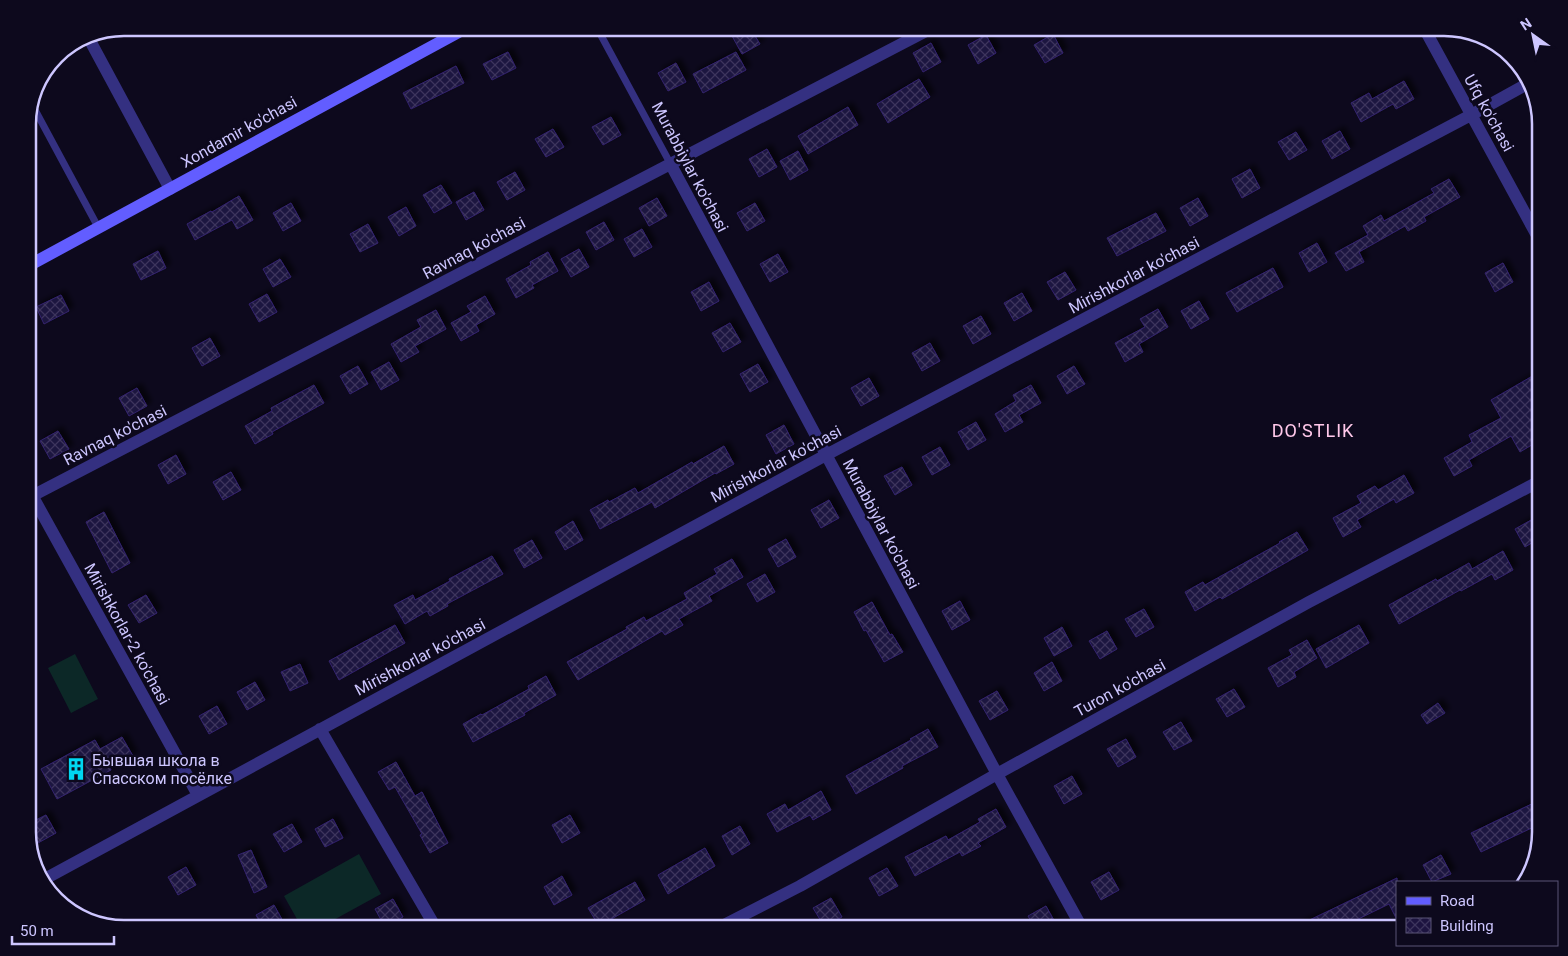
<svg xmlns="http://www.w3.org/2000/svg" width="1568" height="956" font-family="Roboto,sans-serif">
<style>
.pitch{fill:#0c2827}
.building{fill:url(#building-cross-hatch);stroke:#33236e;filter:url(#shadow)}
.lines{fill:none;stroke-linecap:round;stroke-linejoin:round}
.service{stroke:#343081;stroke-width:7}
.minor{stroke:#343081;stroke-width:12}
.secondary{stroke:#625dff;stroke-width:12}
.labels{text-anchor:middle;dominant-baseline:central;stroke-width:5;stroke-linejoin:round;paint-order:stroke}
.street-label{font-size:16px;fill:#cdc6ff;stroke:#0d091d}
.poi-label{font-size:16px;fill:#cdc6ff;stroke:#0d091d;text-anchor:start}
.neighbourhood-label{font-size:18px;letter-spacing:1px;fill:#ffc8ea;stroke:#0d091d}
.rim{fill:none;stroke:#cdc6ff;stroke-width:2.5}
</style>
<defs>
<pattern id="building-cross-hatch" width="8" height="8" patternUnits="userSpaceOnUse" patternTransform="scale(1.25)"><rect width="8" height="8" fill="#1d1440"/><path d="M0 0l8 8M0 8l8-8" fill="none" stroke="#3d355d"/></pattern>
<filter id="shadow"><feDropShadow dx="4.5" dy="-4.5" stdDeviation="2.5" flood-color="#0009"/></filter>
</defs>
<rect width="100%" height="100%" fill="#0d091d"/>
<path class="pitch" d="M75,654L98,699L71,713L48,668Z
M359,854L381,894L319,928H302L284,896Z"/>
<path class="building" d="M746,28H750L760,44L742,54L732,36Z
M1053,34L1063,53L1045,63L1034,45Z
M986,35L996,53L978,64L968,45Z
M931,43L941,62L923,72L913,53Z
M508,52L516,68L492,80L483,64Z
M736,52L746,70L703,93L693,74Z
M676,63L686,82L668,91L658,73Z
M456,66L464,83L411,109L403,93Z
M919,79L930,97L888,123L877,104Z
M1404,81L1414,99L1396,109L1393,104L1361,122L1351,103L1369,93L1372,99Z
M848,107L858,125L808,154L798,136Z
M611,117L621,135L603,145L592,127Z
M553,129L564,147L546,157L535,139Z
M1340,131L1350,149L1332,159L1322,141Z
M1296,132L1307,150L1289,160L1278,142Z
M767,149L777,167L759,177L749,159Z
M798,151L808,170L790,180L780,161Z
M1250,169L1260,188L1242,198L1232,179Z
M515,172L525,190L507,200L497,182Z
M1449,179L1460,197L1424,217L1426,221L1408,231L1405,226L1359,252L1364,262L1346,271L1335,253L1368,235L1363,226L1381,215L1384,221L1434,193L1431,189Z
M441,185L452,203L434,213L423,195Z
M474,192L484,210L466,220L456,202Z
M239,196L253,220L237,229L232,220L195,240L187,224L211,211L212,212Z
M657,198L667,216L649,226L639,208Z
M1198,198L1208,216L1190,226L1180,208Z
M291,203L301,221L283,231L273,213Z
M755,203L765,221L747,231L737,213Z
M406,207L416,226L399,236L388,217Z
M1156,213L1166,231L1117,256L1107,238Z
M604,222L614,240L596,250L586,232Z
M368,224L378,243L360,252L350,234Z
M642,229L652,247L634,257L624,239Z
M1317,243L1327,262L1309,272L1299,253Z
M579,249L589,267L571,277L561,259Z
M158,251L166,268L141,280L133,264Z
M548,252L558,271L532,285L534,288L516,298L506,279L531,265L530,262Z
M778,254L788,272L770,282L760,264Z
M280,259L291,277L273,287L263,269Z
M1503,263L1513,282L1495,292L1485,273Z
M1273,268L1283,287L1237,312L1226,293Z
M1065,272L1076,290L1058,300L1047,282Z
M709,282L719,301L701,311L691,292Z
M1022,293L1032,311L1014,321L1004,303Z
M267,294L277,312L259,322L249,304Z
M61,295L69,311L44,324L36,307Z
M485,296L495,314L476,325L479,331L461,341L451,323L471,312L467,306Z
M1199,301L1209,319L1191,329L1181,311Z
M1158,309L1168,327L1139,344L1143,352L1125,362L1115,343L1145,327L1140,319Z
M436,310L446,329L415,346L419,352L401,362L391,344L421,327L417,320Z
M981,316L991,334L973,344L963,326Z
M730,323L741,342L723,352L712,333Z
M210,338L220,356L202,366L192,348Z
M930,343L940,361L922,371L912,353Z
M389,362L399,380L381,390L371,372Z
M758,364L768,382L750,392L740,374Z
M358,366L368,384L350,394L340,376Z
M1074,366L1085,384L1067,394L1057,376Z
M1536,374L1540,381V440L1520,452L1511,436L1469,460L1472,466L1454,476L1444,458L1472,442L1469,435L1501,418L1491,400Z
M869,378L879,396L861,406L851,388Z
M314,385L324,403L272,432L273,434L255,444L245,426L272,411L271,408Z
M1031,385L1041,403L1019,415L1023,422L1005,432L995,414L1016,401L1013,395Z
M137,388L147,406L129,416L119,398Z
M976,422L986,440L968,450L958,432Z
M784,425L794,444L776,454L766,435Z
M58,431L69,449L50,459L40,441Z
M724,446L734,464L716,474L715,473L655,508L652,502L600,529L590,510L608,500L609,502L635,488L638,493L692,462L693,464Z
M940,447L950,465L932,475L922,457Z
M176,455L186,474L168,484L158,465Z
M902,467L912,485L895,495L884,476Z
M231,472L241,490L223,500L213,482Z
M1404,475L1414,493L1396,503L1394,499L1357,520L1361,527L1343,537L1333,518L1361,503L1357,496L1375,486L1378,490Z
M829,500L839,518L821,528L811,510Z
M104,512L130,563L112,573L86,522Z
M1533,519L1540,532V538L1525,547L1515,529Z
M573,521L583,540L565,550L555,532Z
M1297,532L1308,550L1222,599L1220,597L1195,611L1185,592L1203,582L1205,585L1280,543L1279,542Z
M786,539L796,557L778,567L768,549Z
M532,540L542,558L524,568L514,550Z
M1503,551L1513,570L1495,580L1492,574L1461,591L1460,590L1399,624L1389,605L1436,579L1437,581L1469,563L1472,569Z
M492,556L503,574L447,604L448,606L430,616L427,611L405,624L394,605L413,595L415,600L450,581L449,579Z
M732,559L743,577L709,596L712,601L679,619L683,625L665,635L662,631L578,680L567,662L627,629L626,627L644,617L646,621L687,599L684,593L717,574L714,569Z
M765,574L775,592L757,602L747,584Z
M146,595L157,613L139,623L128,605Z
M960,601L970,620L952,630L942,611Z
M872,602L890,635L892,634L903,652L884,662L866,630L864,631L854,612Z
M1144,609L1154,627L1136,637L1125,619Z
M395,625L405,643L339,680L329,661Z
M1359,625L1369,643L1326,668L1316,649Z
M1062,627L1072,646L1054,656L1044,638Z
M1107,631L1117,649L1100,659L1089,641Z
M1307,640L1317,658L1294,672L1296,677L1278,687L1268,668L1292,655L1289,650Z
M1052,662L1062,681L1044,691L1034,673Z
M300,664L308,683L290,691L281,672Z
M546,676L556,695L524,713L525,715L473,742L463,724L481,714L482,715L529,689L528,686Z
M255,682L265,700L247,710L237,692Z
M1234,689L1245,707L1227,717L1216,699Z
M997,691L1008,710L990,720L979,701Z
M1438,703L1445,713L1427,724L1421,715Z
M217,706L227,724L209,734L199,716Z
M1181,722L1192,741L1174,750L1163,732Z
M928,729L938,747L902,766L903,768L856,794L846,776L911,740L910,739Z
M122,737L133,756L110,768L111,770L57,799L41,769L95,740L100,749Z
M1126,739L1136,757L1118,767L1107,749Z
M396,762L415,796L422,792L448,843L430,853L420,835L422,834L395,787L389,790L378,772Z
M1072,776L1082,794L1064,804L1054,786Z
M821,791L831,810L813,820L810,815L777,832L767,814L785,804L788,810Z
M1540,800V824L1481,852L1471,833Z
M996,809L1006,827L978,843L981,846L962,856L960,852L915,876L905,857L946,836L948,840L980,822L978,819Z
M46,815L56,833L38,843L28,824Z
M570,815L580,833L562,843L552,825Z
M333,819L343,838L325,847L315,829Z
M292,824L302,842L284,852L273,834Z
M740,826L750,844L732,855L722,836Z
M705,848L715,866L668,894L658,875Z
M251,850L267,887L254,893L238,855Z
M1441,855L1451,874L1432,882L1423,865Z
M186,867L196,885L178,895L168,877Z
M887,868L898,886L879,896L869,878Z
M1109,872L1119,890L1101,900L1091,882Z
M562,876L572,895L554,905L544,887Z
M1397,878V920L1389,904L1340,928H1293Z
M635,882L645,900L599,926L588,908Z
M831,898L842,917L824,926L813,908Z
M393,899L403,917L385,927L375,909Z
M274,905L284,923L275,928H263L256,915Z
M1046,906L1056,924L1048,928H1035L1028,916Z"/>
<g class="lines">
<path class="service" d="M597,28L670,163
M30,111L34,108L98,227"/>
<path class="minor" d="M1424,28L1540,241
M87,35L170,189
M670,163L997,774L1082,928
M28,488L198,795
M32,496L932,28
M320,729L436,928
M41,881L826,455L1471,115L1529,83
M1522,882L1528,879
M718,928L800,886L997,774L1309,602L1540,481"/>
<path class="secondary" d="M28,266L466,28"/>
</g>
<defs>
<symbol id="building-bare" viewBox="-9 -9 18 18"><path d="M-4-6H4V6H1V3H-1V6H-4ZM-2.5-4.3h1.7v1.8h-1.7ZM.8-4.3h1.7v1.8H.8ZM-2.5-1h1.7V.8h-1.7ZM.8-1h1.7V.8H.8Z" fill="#00d6f1" stroke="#0d091d" stroke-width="2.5" paint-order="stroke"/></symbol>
</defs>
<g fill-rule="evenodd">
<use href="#building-bare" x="60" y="753" width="32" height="32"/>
</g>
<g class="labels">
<g class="street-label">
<text transform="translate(1489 113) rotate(61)">Ufq ko'chasi</text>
<text transform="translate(239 132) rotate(-29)">Xondamir ko'chasi</text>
<text transform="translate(690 167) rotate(62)">Murabbiylar ko'chasi</text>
<text transform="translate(474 248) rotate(-28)">Ravnaq ko'chasi</text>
<text transform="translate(1134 275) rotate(-28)">Mirishkorlar ko'chasi</text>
<text transform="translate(115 435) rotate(-27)">Ravnaq ko'chasi</text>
<text transform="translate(776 464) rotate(-28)">Mirishkorlar ko'chasi</text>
<text transform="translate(881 524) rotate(62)">Murabbiylar ko'chasi</text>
<text transform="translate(127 634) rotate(61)">Mirishkorlar-2 ko'chasi</text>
<text transform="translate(420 657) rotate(-28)">Mirishkorlar ko'chasi</text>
<text transform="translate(1120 688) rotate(-29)">Turon ko'chasi</text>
</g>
<g class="poi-label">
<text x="92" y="760">Бывшая школа в<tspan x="92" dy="18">Спасском посёлке</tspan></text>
</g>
<g class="neighbourhood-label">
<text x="1313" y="430">DO'STLIK</text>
</g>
</g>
<path d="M0 0H1568V956H0ZM124 36H1444A88 88 0 0 1 1532 124V832A88 88 0 0 1 1444 920H124A88 88 0 0 1 36 832V124A88 88 0 0 1 124 36Z" fill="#0d091d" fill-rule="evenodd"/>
<path class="rim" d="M124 36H1444A88 88 0 0 1 1532 124V832A88 88 0 0 1 1444 920H124A88 88 0 0 1 36 832V124A88 88 0 0 1 124 36Z"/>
<rect x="1396" y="881" width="162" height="65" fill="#0d091d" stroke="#5a5577"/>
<rect x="1406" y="897" width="25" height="8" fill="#625dff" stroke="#5a5577"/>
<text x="1440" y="906" font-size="15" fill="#cdc6ff">Road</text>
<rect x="1406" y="918" width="25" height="15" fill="url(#building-cross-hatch)" stroke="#5a5577"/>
<text x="1440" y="931" font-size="15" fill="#cdc6ff">Building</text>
<g transform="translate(1533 35) rotate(327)" stroke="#0d091d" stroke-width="4" paint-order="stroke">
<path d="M0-4L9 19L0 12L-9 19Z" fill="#cdc6ff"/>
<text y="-8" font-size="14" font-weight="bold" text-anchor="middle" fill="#cdc6ff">N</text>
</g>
<path d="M12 936v8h102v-8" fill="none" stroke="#cdc6ff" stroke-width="2.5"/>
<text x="20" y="936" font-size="15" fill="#cdc6ff" stroke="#0d091d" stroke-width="4" paint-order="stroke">50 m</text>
</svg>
